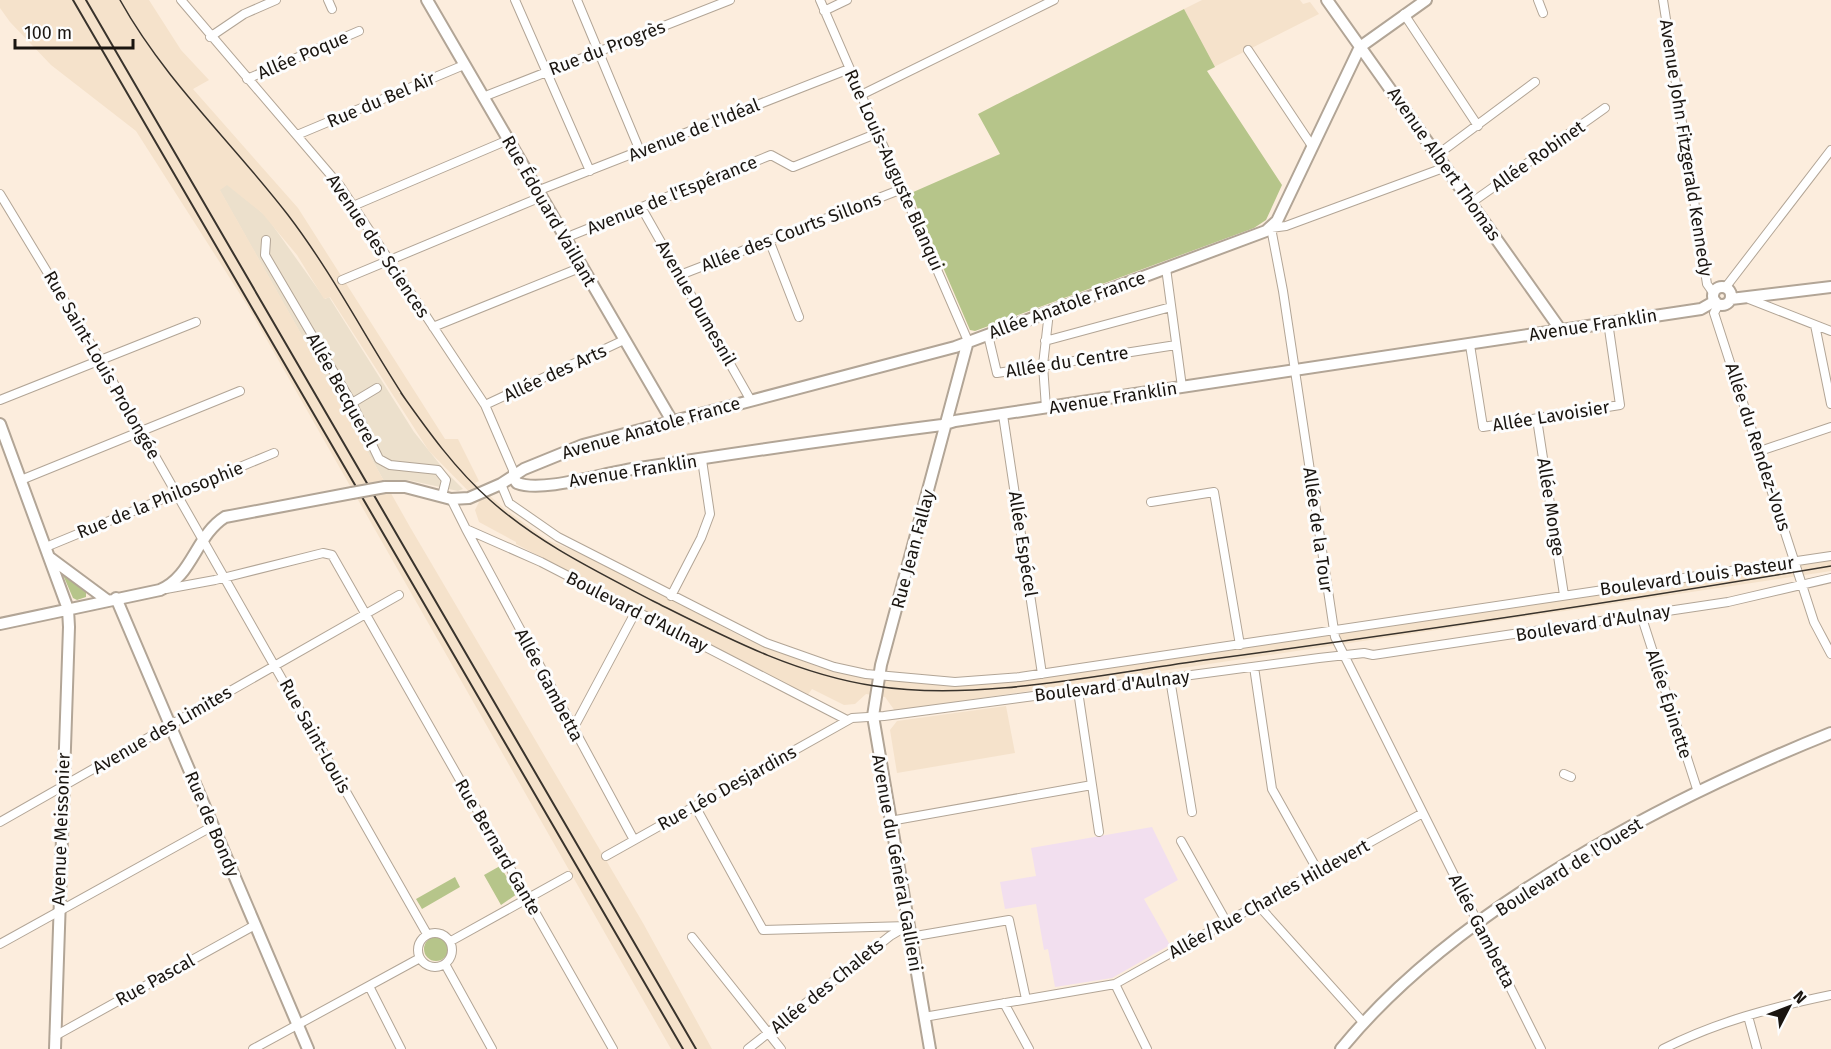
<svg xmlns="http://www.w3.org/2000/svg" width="1831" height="1049" font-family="'Fira Sans',sans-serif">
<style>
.commercial{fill:#f2dfef}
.industrial{fill:#ece0cc}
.built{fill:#f5e2cb}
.green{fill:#b6c58a}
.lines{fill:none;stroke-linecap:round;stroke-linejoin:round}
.street-casing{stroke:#b2a596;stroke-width:10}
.secondary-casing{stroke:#b2a596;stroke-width:14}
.street{stroke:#fff;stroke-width:8}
.secondary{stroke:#fff;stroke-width:10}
.tram{stroke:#39332c;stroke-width:1.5}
.rail{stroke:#39332c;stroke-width:2}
.secondary-bridge-casing{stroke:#b2a596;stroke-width:14;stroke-linecap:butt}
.secondary-bridge{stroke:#fff;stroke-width:10}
.labels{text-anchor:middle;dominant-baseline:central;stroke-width:6;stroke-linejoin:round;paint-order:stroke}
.street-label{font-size:18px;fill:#1a1510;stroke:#fdfdfd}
</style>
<rect width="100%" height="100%" fill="#fceddd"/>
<path class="commercial" d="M1152,827L1178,880L1144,899L1170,945L1112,978L1055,987L1048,949L1044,950L1036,904L1005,909L1000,882L1036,876L1031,848Z"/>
<path class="industrial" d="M228,184L266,216L325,299L329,297L414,432L446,472L463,489L458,491L408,480L384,481L219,189Z"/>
<path class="built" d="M0,0H149L181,50L209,80L193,89L298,208L445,439H458L479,481L475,483L505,509L547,540L572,550L574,548L742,637L818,667L905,682L1005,683L1831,559V571L895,711L885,697L866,694L855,704L844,705L812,689L807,696L516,544V542L479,522L475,510L479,502L429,451L330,297L324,299L297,255L262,213L227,185L220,190L410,527L643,923L712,1049H671L247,305L136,131L51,65L10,22L0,8Z
M1202,0H1300L1303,4L1310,2L1319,14L1214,67L1184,9Z
M1006,706L1015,753L897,773L890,730L897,721Z"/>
<path class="green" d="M1184,9L1215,67L1207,71L1282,185L1266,220L1254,228L975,331L970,330L911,193L1000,154L978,114Z
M63,575L86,592V597L77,600L73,598Z
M500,866L517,894L501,905L484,875Z
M455,877L460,887L422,909L416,899Z
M424 949a12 12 0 1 1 24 0a12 12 0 1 1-24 0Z"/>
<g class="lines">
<defs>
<path id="street" d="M181,0L340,186L485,405L513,470V477
M328,0L332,9
M515,0L590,171
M577,0L640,151
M820,0L968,341
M1538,0L1543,13
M1663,0L1707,284L1714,294
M824,11L847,0
M1404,14L1478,126
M210,37L244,14L276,0
M1248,50L1312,146
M247,79L359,31
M861,95L1054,0
M483,97L730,0
M297,135L464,65
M1437,155L1535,82
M1446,167L1286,226L1271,228L1283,291L1335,637L1541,1049
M537,191L849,69
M0,194L101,361L427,934
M1471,203L1605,108
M353,206L508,140
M641,207L750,399
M565,238L771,155L793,167L878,133
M266,240L265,255L352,403L379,459L390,465L438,470L446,480L442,496
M769,240L799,317
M1166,268L1182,387
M680,275L902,189
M342,280L541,197
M1725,288L1831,150
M1749,299L1831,331
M1719,304L1714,313L1814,622L1831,654
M1815,325L1831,404
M433,327L582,267
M988,335L997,373L1176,345
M1045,341L1171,307
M1470,345L1483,427L1620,405L1608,322
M0,400L196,322
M352,403L377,388
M485,405L624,340
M1046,408L1043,365L1049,312
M1003,415L1042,674
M1537,419L1564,595
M1760,451L1831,427
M21,480L240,391
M501,484L509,503L558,537L766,643L834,667L866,674L955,682L1020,677L1831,556
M451,499L466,529L541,562L847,720
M1151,502L1214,492L1240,645
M466,529L634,840
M46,547L274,453
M166,589L215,580L323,553L332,555L613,1049
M671,596L701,538L710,514L702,460
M1641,615L1698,792
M1254,667L1272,789L1318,871
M1170,679L1192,812
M573,729L636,611
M1564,774L1571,777
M1092,785L1099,832
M695,806L763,930L908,926
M890,821L1092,785L1078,691
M0,822L399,595
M1181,841L1227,923
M606,856L852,718L884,716L1319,658L1364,653L1373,655L1728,602L1831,578
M1258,905L1363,1022
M418 950a17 17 0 1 1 34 0a17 17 0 1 1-34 0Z
M692,937L781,1049
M910,937L1009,920L1026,999
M451,941L568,876
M0,944L213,826
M445,964L492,1049
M1115,984L1147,1049
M369,986L401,1049
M1004,1003L1029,1049
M1748,1016L1757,1049
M924,1017L1115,984L1421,814
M55,1036L255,925
M253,1049L420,958
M748,1049L890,936L907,926
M1663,1049C1716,1022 1773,1007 1831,995"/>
<path id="secondary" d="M427,0L672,421
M1327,0L1560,329
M1713 296a9 9 0 1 1 18 0a9 9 0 1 1-18 0Z
M1731,299L1831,287
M0,424L68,609L69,627L55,1049
M513,477L517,483C542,493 604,473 633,469C736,453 839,438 942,425L955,421L1701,309L1715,301
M385,487H405L451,499L469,498L501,484L524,469L583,445L955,347L1266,231L1277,221L1360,47L1426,0
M49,557L107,600
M116,598L308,1049
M0,624L160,590C192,577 196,535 225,517L352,493
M930,1049L873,716L881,665L968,341
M1341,1049C1455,909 1664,800 1831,733"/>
</defs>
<use href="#street" class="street-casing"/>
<use href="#secondary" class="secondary-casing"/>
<use href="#street" class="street"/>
<use href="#secondary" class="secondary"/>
<path class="tram" d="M120,0C165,81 232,142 288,215C333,274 366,339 406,400L401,393C428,431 455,469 490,500C538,543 596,571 653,601C725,637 795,674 875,686C977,702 1103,674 1205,660C1414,632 1623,601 1831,566"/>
<path class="rail" d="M73,0L683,1049
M86,0L696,1049"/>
<defs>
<path id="secondary-bridge" d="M352,493L385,487"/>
</defs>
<use href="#secondary-bridge" class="secondary-bridge-casing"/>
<use href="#secondary-bridge" class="secondary-bridge"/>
</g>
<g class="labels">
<g class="street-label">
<text transform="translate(607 48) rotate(-21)">Rue du Progrès</text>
<text transform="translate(303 55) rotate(-23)">Allée Poque</text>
<text transform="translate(381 100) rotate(-23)">Rue du Bel Air</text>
<text transform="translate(694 130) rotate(-22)">Avenue de l'Idéal</text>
<text transform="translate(1686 148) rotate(81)">Avenue John Fitzgerald Kennedy</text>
<text transform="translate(1538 156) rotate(-35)">Allée Robinet</text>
<text transform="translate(1444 164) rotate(55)">Avenue Albert Thomas</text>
<text transform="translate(894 170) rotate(66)">Rue Louis-Auguste Blanqui</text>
<text transform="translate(672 195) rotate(-22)">Avenue de l'Espérance</text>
<text transform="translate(549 211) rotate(60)">Rue Édouard Vaillant</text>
<text transform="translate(791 232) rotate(-21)">Allée des Courts Sillons</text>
<text transform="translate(378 246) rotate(56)">Avenue des Sciences</text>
<text transform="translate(696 303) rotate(60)">Avenue Dumesnil</text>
<text transform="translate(1067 305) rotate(-20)">Allée Anatole France</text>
<text transform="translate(1593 325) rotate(-9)">Avenue Franklin</text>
<text transform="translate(1067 362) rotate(-9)">Allée du Centre</text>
<text transform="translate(102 365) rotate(60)">Rue Saint-Louis Prolongée</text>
<text transform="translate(555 373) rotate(-25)">Allée des Arts</text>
<text transform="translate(342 390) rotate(61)">Allée Becquerel</text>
<text transform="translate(1113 398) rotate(-9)">Avenue Franklin</text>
<text transform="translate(1551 416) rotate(-9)">Allée Lavoisier</text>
<text transform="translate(651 428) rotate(-16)">Avenue Anatole France</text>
<text transform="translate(1758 447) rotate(72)">Allée du Rendez-Vous</text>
<text transform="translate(633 471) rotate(-9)">Avenue Franklin</text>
<text transform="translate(160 500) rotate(-22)">Rue de la Philosophie</text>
<text transform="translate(1551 507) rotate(81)">Allée Monge</text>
<text transform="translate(1318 530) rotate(82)">Allée de la Tour</text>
<text transform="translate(1023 544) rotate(81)">Allée Espécel</text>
<text transform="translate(913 549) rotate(-75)">Rue Jean Fallay</text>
<text transform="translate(1697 576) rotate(-8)">Boulevard Louis Pasteur</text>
<text transform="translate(637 612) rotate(27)">Boulevard d'Aulnay</text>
<text transform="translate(1593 623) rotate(-9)">Boulevard d'Aulnay</text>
<text transform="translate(549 685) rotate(62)">Allée Gambetta</text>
<text transform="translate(1112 686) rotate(-7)">Boulevard d'Aulnay</text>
<text transform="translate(1669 704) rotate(72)">Allée Épinette</text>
<text transform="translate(162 730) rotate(-30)">Avenue des Limites</text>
<text transform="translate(315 736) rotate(61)">Rue Saint-Louis</text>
<text transform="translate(727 788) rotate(-29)">Rue Léo Desjardins</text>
<text transform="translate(212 824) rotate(67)">Rue de Bondy</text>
<text transform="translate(61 829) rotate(-88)">Avenue Meissonier</text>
<text transform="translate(498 847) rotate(60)">Rue Bernard Gante</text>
<text transform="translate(897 863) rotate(80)">Avenue du Général Gallieni</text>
<text transform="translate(1569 867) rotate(-32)">Boulevard de l'Ouest</text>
<text transform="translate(1269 899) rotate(-29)">Allée/Rue Charles Hildevert</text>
<text transform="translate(1482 931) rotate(63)">Allée Gambetta</text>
<text transform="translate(155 980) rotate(-29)">Rue Pascal</text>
<text transform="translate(827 986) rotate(-39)">Allée des Chalets</text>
</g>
</g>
<g transform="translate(1789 1007) rotate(48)" stroke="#fdfdfd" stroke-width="4.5" paint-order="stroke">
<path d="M0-4.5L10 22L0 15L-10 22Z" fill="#1a1510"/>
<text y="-9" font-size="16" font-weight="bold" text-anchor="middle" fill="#1a1510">N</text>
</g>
<path d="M15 39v9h118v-9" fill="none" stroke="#1a1510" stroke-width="3"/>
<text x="24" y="39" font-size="18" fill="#1a1510" stroke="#fdfdfd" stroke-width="4.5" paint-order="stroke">100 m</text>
</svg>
